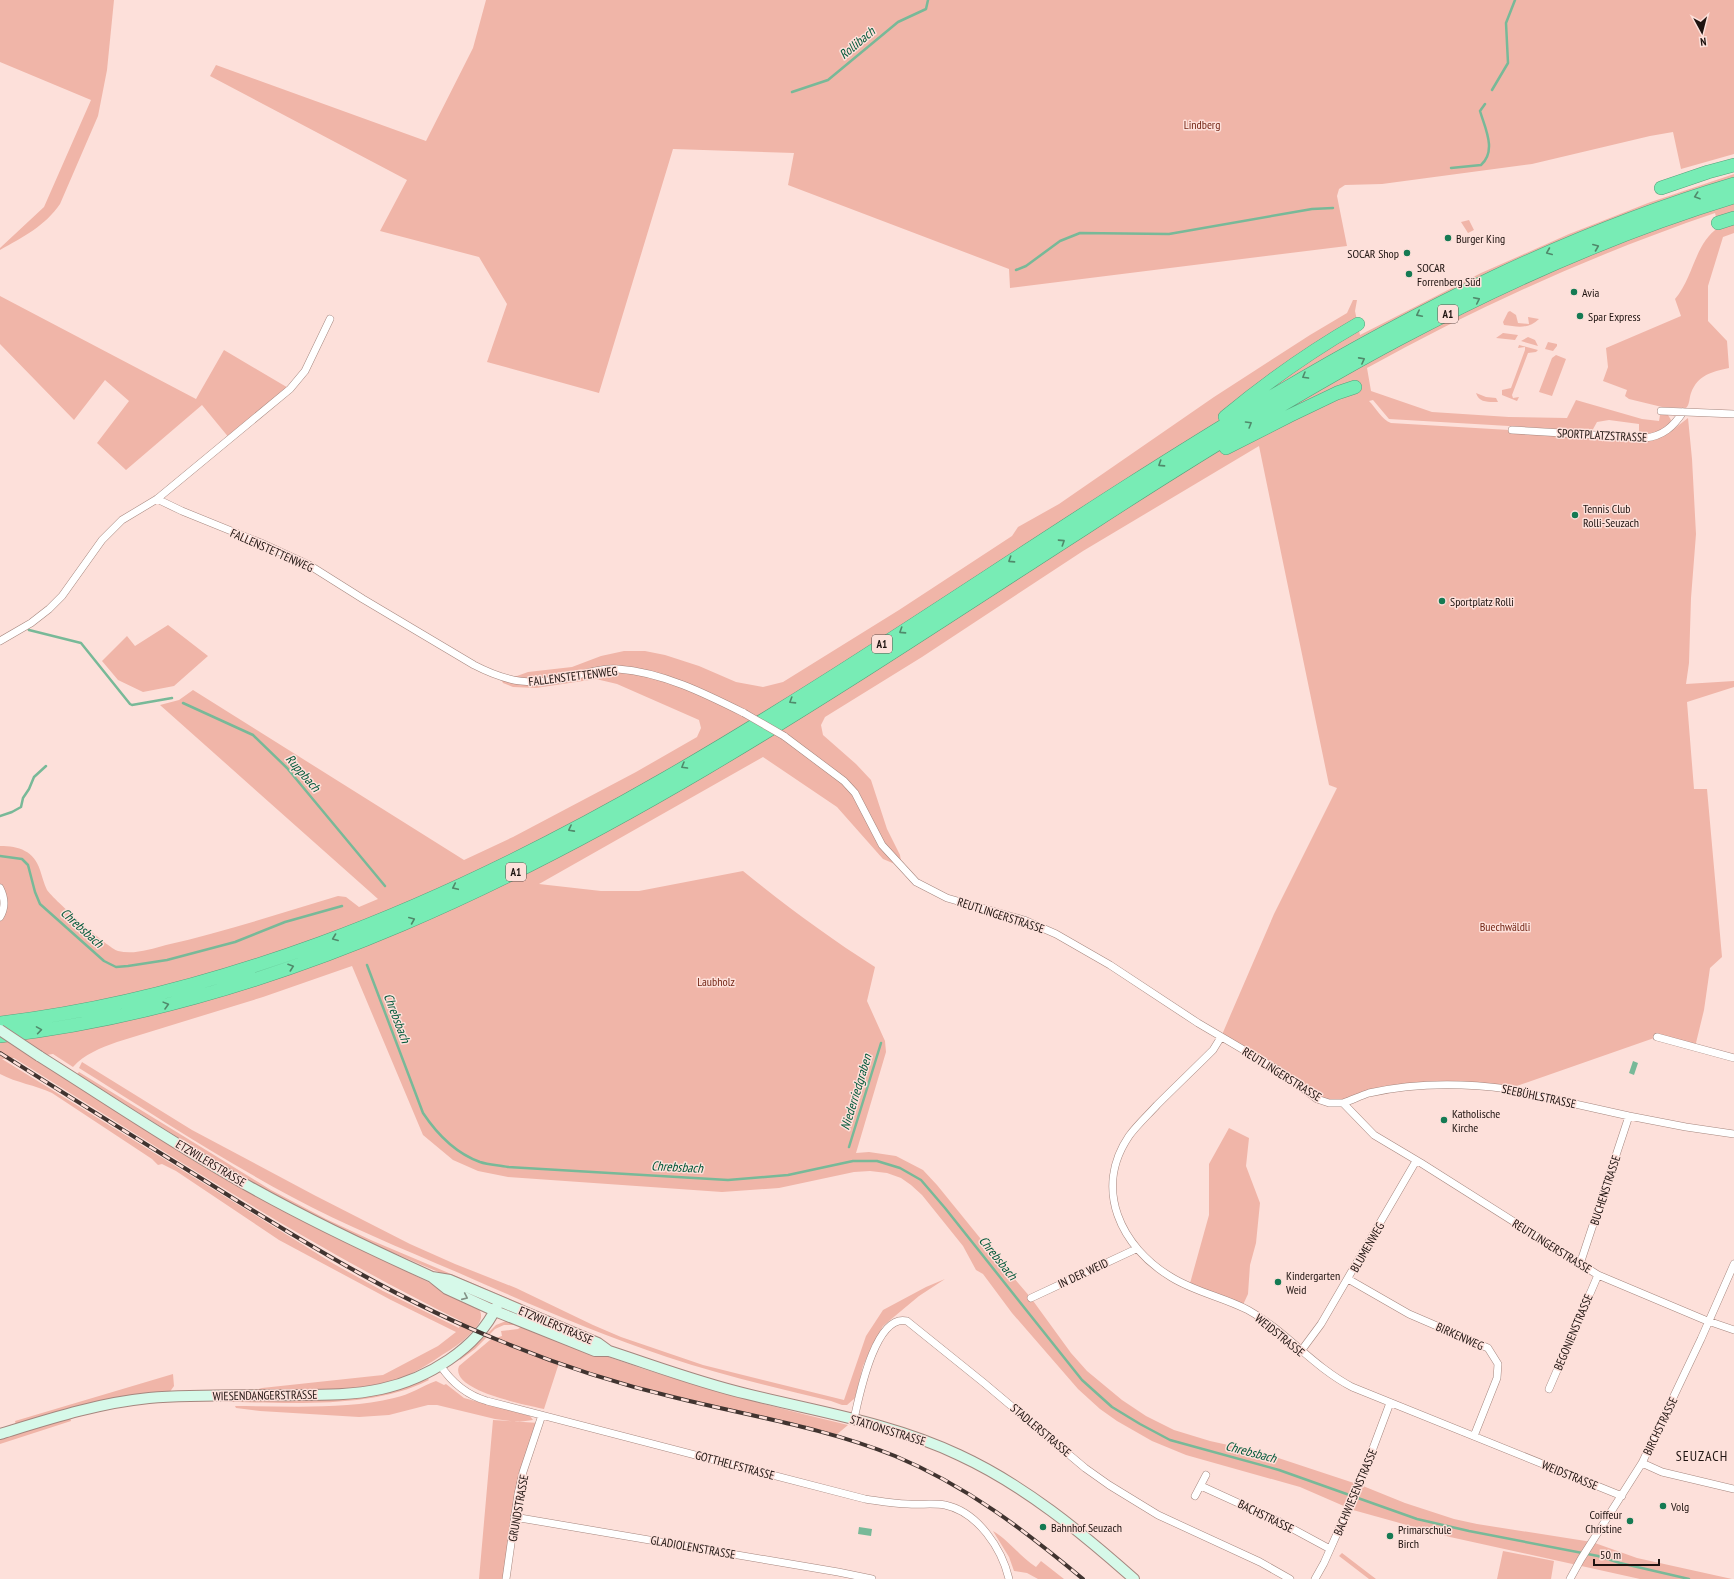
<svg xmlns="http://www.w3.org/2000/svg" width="1734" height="1579" font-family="'PT Sans Narrow',sans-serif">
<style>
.green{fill:#f0b5a8;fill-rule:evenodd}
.water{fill:#78b998}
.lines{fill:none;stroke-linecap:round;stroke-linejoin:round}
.stream{stroke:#78b998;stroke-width:2.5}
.street-casing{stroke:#a5867e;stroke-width:8}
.secondary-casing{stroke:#a5867e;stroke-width:12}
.highway-casing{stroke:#58a07b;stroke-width:14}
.street{stroke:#fff;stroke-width:7}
.secondary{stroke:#d6f9e9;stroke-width:10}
.highway{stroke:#78ecb5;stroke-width:13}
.rail-casing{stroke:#413430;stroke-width:4}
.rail{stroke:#fde0da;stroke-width:2.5;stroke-dasharray:8;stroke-linecap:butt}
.street-bridge-casing{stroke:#a5867e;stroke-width:8;stroke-linecap:butt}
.secondary-bridge-casing{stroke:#a5867e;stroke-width:12;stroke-linecap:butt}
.street-bridge{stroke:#fff;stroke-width:7}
.secondary-bridge{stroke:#d6f9e9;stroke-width:10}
.oneway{stroke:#508a6b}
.oneway2{stroke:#839287}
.poi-dot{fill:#157a53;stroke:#fde0da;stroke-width:1.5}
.labels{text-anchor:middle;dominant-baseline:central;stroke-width:3;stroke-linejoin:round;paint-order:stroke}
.shield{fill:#fde0da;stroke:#61504d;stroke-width:1}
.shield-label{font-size:11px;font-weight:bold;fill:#1e1310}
.park-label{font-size:12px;fill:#752818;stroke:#fde0da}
.poi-label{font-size:12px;fill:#1e1310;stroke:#fde0da;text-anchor:start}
.street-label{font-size:12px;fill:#1e1310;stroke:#fde0da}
.water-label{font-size:13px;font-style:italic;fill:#015839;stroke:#fde0da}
.quarter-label{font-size:14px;letter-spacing:1px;fill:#1e1310;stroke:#fde0da}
</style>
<rect width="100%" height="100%" fill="#fde0da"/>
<path class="green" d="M0,0H114L107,70L98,116L60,204C45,226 23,237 0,250V248L44,207L91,100L0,62Z
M486,0H1734V154L1681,169L1673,132L1650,136L1532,164L1382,184L1345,185L1339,189L1337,196L1347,246L1010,288L1009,269L788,185L794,153L673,149L599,393L487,362L507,304L479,257L380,231L407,180L210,76L216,65L426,141L473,48Z
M1734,174V233L1723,237L1708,286V321L1727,341L1729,368C1711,372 1698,375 1691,393C1689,398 1690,404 1686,408L1662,407L1629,399L1625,396L1627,390L1603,381L1608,367L1606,348L1681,316L1675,299C1694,277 1694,244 1719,227L1715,213C1595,254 1479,306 1367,368L1371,391L1432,412L1509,417L1567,418L1576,400L1642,419L1659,421L1660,415H1668L1671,420C1668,433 1650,435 1639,435V424L1609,420L1597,422L1592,431L1389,419L1373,400L1369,401C1376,408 1382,420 1391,423L1576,434L1649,441C1664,439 1676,427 1688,418L1692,459L1696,534L1691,598L1689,663L1686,684L1734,681V687L1687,702L1694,789H1707L1722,957L1710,968L1704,1010L1695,1047L1657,1037L1508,1089L1405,1087L1329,1103L1221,1037L1274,914L1337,788L1329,785L1259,446L1083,551L922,657L825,717L821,725L823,735L856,764L871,780L887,829L900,855L902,867L883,859L837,807L763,757L539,884L601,891H639L743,871C786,906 828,937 875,967L867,1001L885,1041L886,1052L856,1153L869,1152L896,1156L923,1170L937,1185L989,1249L1031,1298L1071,1353L1087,1371L1122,1400L1146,1416L1174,1430L1210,1441L1260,1452L1363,1486L1405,1503L1454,1519L1477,1524L1592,1542L1637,1558L1732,1579H1640L1450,1537L1353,1510L1300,1487L1186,1455L1152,1441L1117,1421L1100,1409L1078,1389L1012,1313L983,1274L976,1270L963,1246L922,1195L911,1185L901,1178L887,1173L870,1171L854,1172L779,1188L722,1192L508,1177L478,1171L453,1160L423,1135L352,966L263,997L117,1042C101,1048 84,1054 73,1067L53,1054L39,1056L211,1170L260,1198L478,1307C486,1319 477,1326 469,1335C461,1343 452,1349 442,1355C422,1369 398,1382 374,1387C333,1394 290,1391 249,1392L262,1388L383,1375L438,1346L456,1332L391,1300L279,1240L176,1171L162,1164L158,1165L152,1159L52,1093C35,1085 17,1083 0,1074V846C19,846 34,851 40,870C42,876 44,884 47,890C54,900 108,948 118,951C134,955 151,949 166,945C224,932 281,913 338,896L346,897L359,907L378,899L160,705L179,700L193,690L464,860L513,837L636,772L697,737L701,728L699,720L617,684L596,679L536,688L513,687L503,683L500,677L517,676L528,672L572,667L601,656L624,651H645L665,655L699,666L736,682L763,687L783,682L899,610L1012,536L1018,527L1059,504L1214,397L1310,335L1347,313L1353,300H1357L1355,311L1360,335L1481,273L1569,234L1648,203ZM14,1058C161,1149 306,1245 461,1321L459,1328L383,1291L334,1264L2,1059Z
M1469,220L1474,230L1468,233L1461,222Z
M0,296L196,399L224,350L290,389L230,439L202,405L126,470L97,443L129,401L105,380L74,420L0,344Z
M1510,311L1516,315L1518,323L1529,324L1528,317L1539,319C1529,329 1518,327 1504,325L1503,322L1508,312Z
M1503,333L1518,335L1515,340L1496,338Z
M1528,337L1535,340L1538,346L1521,341Z
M1548,342L1557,344V346L1553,351L1545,349Z
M1519,345L1538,350L1536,352L1528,353L1512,395L1513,398L1519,397L1517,401L1502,395V390L1511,388L1525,350V347L1518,348Z
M1556,355L1566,359L1552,396L1539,392L1552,358Z
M1476,393L1486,397L1496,398L1498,402C1489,402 1479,403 1476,393Z
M168,625L208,656L174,686L143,692L118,680L102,661L127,636L135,646Z
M82,1062L192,1130L314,1195L410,1244L455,1264L516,1288L593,1325L621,1337L703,1365L844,1400L866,1336L883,1310L926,1287L945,1279L919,1296L883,1326L871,1348L863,1366L855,1398L847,1405H842L831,1401C776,1388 721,1375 667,1357C596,1333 527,1303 459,1273C403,1249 346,1226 292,1197C219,1158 149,1112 79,1068Z
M79,1072L271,1190L326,1219L373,1241L522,1304V1307C450,1276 376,1248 306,1212C227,1171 153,1121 77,1074Z
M1229,1128L1249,1138L1246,1166L1260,1203L1256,1243L1250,1265L1248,1294L1242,1307L1189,1287L1209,1215V1164Z
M506,1321L516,1323L513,1325H504L495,1329L475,1349L460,1360V1359L479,1342L496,1325Z
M524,1325C628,1368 738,1399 848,1425L835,1436L650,1391L559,1363L544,1409C528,1405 449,1391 459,1366L490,1340L502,1336L501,1331L518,1329Z
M173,1374L174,1386L169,1393L16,1425L15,1421Z
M428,1379L429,1380C371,1410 286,1402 222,1402L228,1400L370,1396L394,1391Z
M436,1381L444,1385L446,1384L464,1398L530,1416L533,1420L518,1422L495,1419L437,1405H428L389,1415L359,1417L260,1411L236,1408L235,1406C286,1406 344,1410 394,1398C410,1395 422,1386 436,1381Z
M69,1413L71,1421L0,1444V1434Z
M493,1420L539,1423L523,1472L506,1579H479Z
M993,1531C1010,1541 1019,1556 1036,1567L1041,1561L1064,1579H1038L1027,1573L1014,1571L1009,1557Z
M1503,1551L1554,1561L1551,1579H1497Z
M1342,1553L1376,1579H1369L1339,1556Z"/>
<path class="water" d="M1633,1061L1638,1063L1634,1075L1629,1073Z
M859,1527L872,1529L871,1536L858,1534Z"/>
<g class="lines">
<path class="stream" d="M1492,90L1508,63L1506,23L1515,0
M792,92L828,80L898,22L926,9L928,0
M1451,168L1481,165C1497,151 1485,128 1480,111L1485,104
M1016,270L1026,266L1060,241L1080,233L1169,234L1312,209L1333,208
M29,630L81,643L130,704L132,705L172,698
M183,703L253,735L287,768L385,886
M0,816L12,812L21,807L23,798L29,789L34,777L46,766
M0,856L22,859L28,865L35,892L40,904L104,961L116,967L128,966L167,960L235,942L285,922L342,906
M367,965L423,1113C437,1134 455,1153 480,1162C489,1165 499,1165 508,1167L728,1180L788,1175L853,1161H877L900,1168L921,1180L945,1208L1082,1380L1112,1407L1140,1424L1170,1440L1279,1470L1417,1519L1469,1531L1598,1556L1620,1563L1689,1579
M849,1147L881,1043"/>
<defs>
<path id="street" d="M1661,411L1734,414
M1512,430L1645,438C1663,436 1673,427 1683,412
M157,499L182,511L261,543L309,565L363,599L474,665C509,683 532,686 571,677C586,673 602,668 618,669C662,672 706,694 744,713
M0,641L31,623L49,609L62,596L102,540L122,520L157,499L290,389L305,371L330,319
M784,736L844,781L855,793L882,845L916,882L947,898L1024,920L1056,934L1110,965L1198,1023L1281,1072L1317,1099L1329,1103H1343L1374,1135L1421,1163L1598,1275L1705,1320L1734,1330
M0,888C5,898 6,907 0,917
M1221,1037L1213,1050C1195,1068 1176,1086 1157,1105C1148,1115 1137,1125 1129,1136C1093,1189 1121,1247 1171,1277C1195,1292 1223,1297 1248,1310C1286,1331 1312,1366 1352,1387L1622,1496
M1657,1037L1734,1058
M1343,1103C1352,1100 1360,1096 1369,1093C1414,1083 1463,1083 1508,1089L1629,1116L1686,1127L1734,1134
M1580,1264L1629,1116
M1348,1279L1409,1314L1488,1348L1498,1364L1497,1378L1474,1436
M1031,1298L1136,1249
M1301,1351L1321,1324L1416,1161
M440,1365C452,1383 466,1395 487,1401L865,1499C879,1501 893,1504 908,1504C920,1505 933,1503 945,1505C978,1512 1002,1549 1009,1579
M1549,1389L1598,1275
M854,1419C859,1397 875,1313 907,1321L984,1383L1085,1468L1109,1485L1158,1515L1260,1562L1290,1579
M1642,1463L1662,1472L1734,1489
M1201,1486L1280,1522L1330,1549
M1195,1496L1206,1475
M514,1517L838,1572L872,1579
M506,1579L518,1494L523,1472L542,1415
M1315,1579L1324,1563L1363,1475L1390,1403
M1570,1579L1581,1559L1642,1463L1701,1339L1734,1264"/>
<path id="secondary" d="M39,1056C109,1100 178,1147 250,1187C309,1220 370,1249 432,1277L450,1280L598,1343L609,1351
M432,1277L447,1289L495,1311L595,1351H609C655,1366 700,1383 747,1394C819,1412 892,1423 959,1455C1024,1485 1081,1532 1134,1579
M0,1434C49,1419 98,1403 149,1398C198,1394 248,1396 297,1395C325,1395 354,1395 381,1389C427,1379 477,1349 497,1306"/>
<path id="highway" d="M1661,188L1708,172L1734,165
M1718,223L1734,218
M1225,417C1267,382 1311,351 1358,324
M1226,448L1289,416L1337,393L1355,387
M0,1023C110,1010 217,981 321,943C663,818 955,585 1266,400C1413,312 1569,233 1734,184
M0,1036C139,1020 274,979 403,924C645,821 864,670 1085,528C1288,396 1500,268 1734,197"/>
</defs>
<use href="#street" class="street-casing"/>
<use href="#secondary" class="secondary-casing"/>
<use href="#highway" class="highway-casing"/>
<use href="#street" class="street"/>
<use href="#secondary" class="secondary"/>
<use href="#highway" class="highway"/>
<defs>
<path id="rail" d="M0,1053C74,1100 149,1146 223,1192C313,1248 404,1303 503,1342C559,1365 618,1384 677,1398C750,1416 826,1428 895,1456C967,1486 1024,1530 1083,1579"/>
</defs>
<use href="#rail" class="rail-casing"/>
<use href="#rail" class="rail"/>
<defs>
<path id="street-bridge" d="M744,713L784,736"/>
<path id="secondary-bridge" d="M0,1030L39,1056"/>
</defs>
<use href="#street-bridge" class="street-bridge-casing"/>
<use href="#secondary-bridge" class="secondary-bridge-casing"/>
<use href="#street-bridge" class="street-bridge"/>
<use href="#secondary-bridge" class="secondary-bridge"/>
</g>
<defs><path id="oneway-chevron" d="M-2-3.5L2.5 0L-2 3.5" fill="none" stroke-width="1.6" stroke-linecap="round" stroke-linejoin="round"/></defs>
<g class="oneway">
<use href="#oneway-chevron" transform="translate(1697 196) rotate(161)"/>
<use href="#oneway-chevron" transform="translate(1596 247) rotate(-22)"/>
<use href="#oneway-chevron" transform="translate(1549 252) rotate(157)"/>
<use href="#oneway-chevron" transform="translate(1477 300) rotate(-26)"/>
<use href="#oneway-chevron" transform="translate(1419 314) rotate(153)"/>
<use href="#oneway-chevron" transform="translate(1362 360) rotate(-28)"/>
<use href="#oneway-chevron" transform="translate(1305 376) rotate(150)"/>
<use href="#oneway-chevron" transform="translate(1249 424) rotate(-31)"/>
<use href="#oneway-chevron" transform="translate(1161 464) rotate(147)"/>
<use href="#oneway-chevron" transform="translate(1062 542) rotate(-33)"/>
<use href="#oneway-chevron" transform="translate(1011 560) rotate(147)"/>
<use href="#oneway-chevron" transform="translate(902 631) rotate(147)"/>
<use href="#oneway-chevron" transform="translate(792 701) rotate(148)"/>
<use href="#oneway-chevron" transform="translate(684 766) rotate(150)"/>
<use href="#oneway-chevron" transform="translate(571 829) rotate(152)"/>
<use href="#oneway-chevron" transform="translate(455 887) rotate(155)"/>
<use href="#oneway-chevron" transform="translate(412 920) rotate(-23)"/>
<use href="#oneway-chevron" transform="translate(335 938) rotate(159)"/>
<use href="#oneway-chevron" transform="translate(291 967) rotate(-19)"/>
<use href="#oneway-chevron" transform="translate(166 1005) rotate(-15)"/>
<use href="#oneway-chevron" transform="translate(39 1030) rotate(-9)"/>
</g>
<use class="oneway2" href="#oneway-chevron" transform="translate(465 1297) rotate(24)"/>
<g class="poi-dot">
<circle cx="1448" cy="238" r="4"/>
<circle cx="1407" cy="253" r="4"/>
<circle cx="1409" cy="274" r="4"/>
<circle cx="1574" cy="292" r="4"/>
<circle cx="1580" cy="316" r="4"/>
<circle cx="1575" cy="515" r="4"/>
<circle cx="1442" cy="601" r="4"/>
<circle cx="1444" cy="1120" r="4"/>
<circle cx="1278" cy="1282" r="4"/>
<circle cx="1663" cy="1506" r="4"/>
<circle cx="1630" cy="1521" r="4"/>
<circle cx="1043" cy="1527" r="4"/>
<circle cx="1390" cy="1536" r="4"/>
</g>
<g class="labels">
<g class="shield">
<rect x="1438" y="305" width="20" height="18" rx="3"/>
<rect x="872" y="635" width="20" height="18" rx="3"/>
<rect x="506" y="863" width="20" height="18" rx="3"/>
</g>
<g class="shield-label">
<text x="1448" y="314">A1</text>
<text x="882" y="644">A1</text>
<text x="516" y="872">A1</text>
</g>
<g class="park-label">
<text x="1202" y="124">Lindberg</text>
<text x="1505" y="926">Buechwäldli</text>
<text x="716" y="981">Laubholz</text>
</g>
<g class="poi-label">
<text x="1456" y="238">Burger King</text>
<text x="1399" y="253" text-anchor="end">SOCAR Shop</text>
<text x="1417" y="267">SOCAR<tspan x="1417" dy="14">Forrenberg Süd</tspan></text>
<text x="1582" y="292">Avia</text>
<text x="1588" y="316">Spar Express</text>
<text x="1583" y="508">Tennis Club<tspan x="1583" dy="14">Rolli-Seuzach</tspan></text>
<text x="1450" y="601">Sportplatz Rolli</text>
<text x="1452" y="1113">Katholische<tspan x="1452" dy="14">Kirche</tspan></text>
<text x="1286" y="1275">Kindergarten<tspan x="1286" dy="14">Weid</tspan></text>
<text x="1671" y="1506">Volg</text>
<text x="1622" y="1514" text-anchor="end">Coiffeur<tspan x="1622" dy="14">Christine</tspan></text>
<text x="1051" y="1527">Bahnhof Seuzach</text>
<text x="1398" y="1529">Primarschule<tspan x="1398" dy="14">Birch</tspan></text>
</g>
<g class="street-label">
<text transform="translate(1602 435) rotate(3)">SPORTPLATZSTRASSE</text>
<text transform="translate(272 550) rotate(24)">FALLENSTETTENWEG</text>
<text transform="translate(573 676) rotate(-7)">FALLENSTETTENWEG</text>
<text transform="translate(1001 915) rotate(18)">REUTLINGERSTRASSE</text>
<text transform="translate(1282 1074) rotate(32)">REUTLINGERSTRASSE</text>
<text transform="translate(1539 1096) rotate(12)">SEEBÜHLSTRASSE</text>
<text transform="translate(211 1163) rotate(31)">ETZWILERSTRASSE</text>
<text transform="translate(1605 1190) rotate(-72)">BUCHENSTRASSE</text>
<text transform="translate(1552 1246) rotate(32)">REUTLINGERSTRASSE</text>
<text transform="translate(1367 1247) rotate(-60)">BLUMENWEG</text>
<text transform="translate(1083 1273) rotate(-25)">IN DER WEID</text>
<text transform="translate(556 1325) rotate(23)">ETZWILERSTRASSE</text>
<text transform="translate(1573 1332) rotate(-67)">BEGONIENSTRASSE</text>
<text transform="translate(1280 1335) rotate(39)">WEIDSTRASSE</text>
<text transform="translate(1460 1336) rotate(24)">BIRKENWEG</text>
<text transform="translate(265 1395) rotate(-1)">WIESENDANGERSTRASSE</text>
<text transform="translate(1660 1426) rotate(-64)">BIRCHSTRASSE</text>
<text transform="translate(888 1430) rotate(17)">STATIONSSTRASSE</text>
<text transform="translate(1041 1430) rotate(40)">STADLERSTRASSE</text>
<text transform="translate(735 1465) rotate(15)">GOTTHELFSTRASSE</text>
<text transform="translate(1570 1475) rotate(22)">WEIDSTRASSE</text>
<text transform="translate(1355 1492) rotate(-67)">BACHWIESENSTRASSE</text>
<text transform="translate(518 1508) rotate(-80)">GRUNDSTRASSE</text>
<text transform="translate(1266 1516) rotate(26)">BACHSTRASSE</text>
<text transform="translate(693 1547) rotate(10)">GLADIOLENSTRASSE</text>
</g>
<g class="water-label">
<text transform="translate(857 43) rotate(-40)">Rollibach</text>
<text transform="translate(303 773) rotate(49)">Ruppbach</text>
<text transform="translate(82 928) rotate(42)">Chrebsbach</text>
<text transform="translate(397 1018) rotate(69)">Chrebsbach</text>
<text transform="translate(856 1092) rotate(-73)">Niederriedgraben</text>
<text transform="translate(677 1167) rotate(3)">Chrebsbach</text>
<text transform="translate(998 1258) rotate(51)">Chrebsbach</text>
<text transform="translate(1251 1452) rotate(15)">Chrebsbach</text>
</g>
<g class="quarter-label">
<text x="1702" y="1456">SEUZACH</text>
</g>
</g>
<g transform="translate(1702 32) rotate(173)" stroke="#fde0da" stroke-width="3" paint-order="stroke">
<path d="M0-3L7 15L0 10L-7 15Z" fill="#1e1310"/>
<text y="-6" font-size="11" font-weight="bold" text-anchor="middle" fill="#1e1310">N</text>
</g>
<path d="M1594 1559v6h65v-6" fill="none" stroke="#1e1310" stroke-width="2"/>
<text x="1600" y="1559" font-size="12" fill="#1e1310" stroke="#fde0da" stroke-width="3" paint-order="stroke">50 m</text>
</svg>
